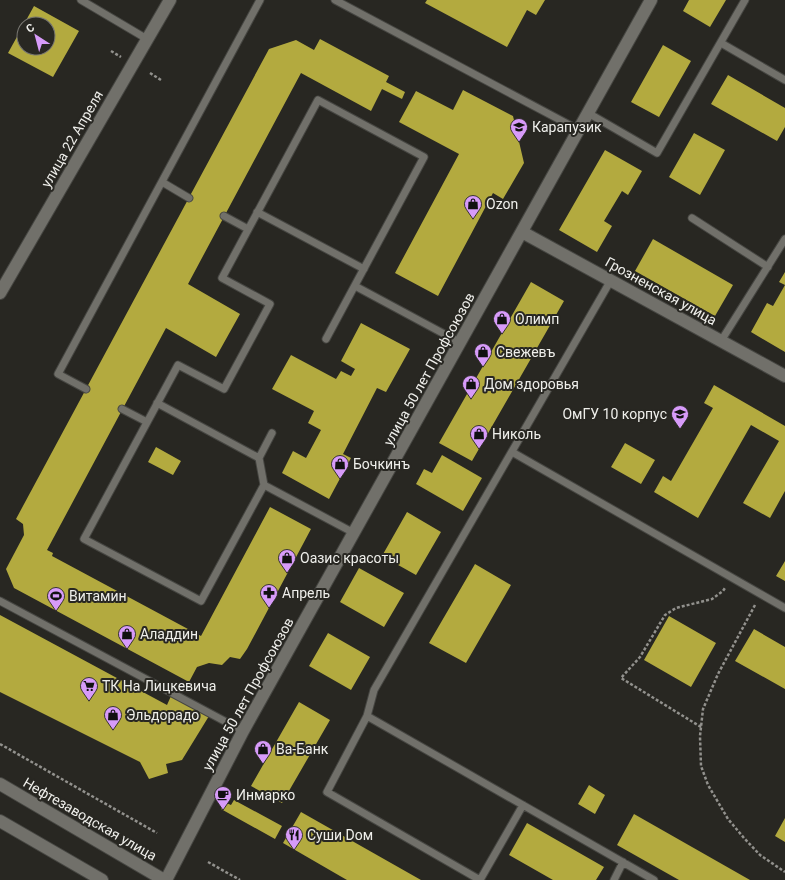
<svg xmlns="http://www.w3.org/2000/svg" width="785" height="880" font-family="Roboto,sans-serif">
<style>
.building{fill:#b3aa3f;fill-rule:evenodd}
.lines{fill:none;stroke-linecap:round;stroke-linejoin:round}
.lane-casing{stroke:#464642;stroke-width:9}
.street-casing{stroke:#464642;stroke-width:14}
.secondary-casing{stroke:#464642;stroke-width:14}
.path{stroke:#92918d;stroke-width:2.5;stroke-dasharray:3 2;stroke-linecap:butt}
.lane{stroke:#71706a;stroke-width:7}
.street{stroke:#71706a;stroke-width:12}
.secondary{stroke:#71706a;stroke-width:12}
.labels{text-anchor:middle;dominant-baseline:central;stroke-width:4;stroke-linejoin:round;paint-order:stroke}
.poi-label{font-size:14px;fill:#efefeb;stroke:#282722;text-anchor:start}
.street-label{font-size:14px;fill:#efefeb;stroke:#282722}
</style>
<rect width="100%" height="100%" fill="#282722"/>
<path class="building" d="M427,0H545L536,15L527,10L507,47L425,3Z
M689,0H726L710,27L683,11Z
M34,6L79,31L53,77L8,53ZM24,24H48V48H24Z
M320,39L389,76L386,82L405,92L402,99L382,89L371,111L301,73L188,284L240,314L216,357L166,328L47,550L53,553L52,556L201,636L270,507L311,529L247,649L240,659L230,657L222,665L209,663L197,667L189,682L14,588L6,569L24,535L23,524L16,519L269,49L296,40L314,50Z
M663,45L691,61L659,117L631,102Z
M728,75L785,108V127L777,141L711,104Z
M463,90L513,116L524,163L503,199L493,193L438,296L395,273L459,154L399,122L416,91L453,110Z
M694,133L725,150L700,195L669,177Z
M605,150L642,171L628,195L622,191L604,221L612,226L597,252L559,230Z
M653,239L733,285L715,316L635,271Z
M785,272V352L751,332L767,303L773,306L785,285L779,282Z
M531,282L564,301L472,461L439,443Z
M361,323L410,349L386,392L377,388L343,454L351,458L329,499L282,473L293,451L306,458L321,430L308,423L314,411L272,389L291,355L336,379L341,371L351,376L355,369L341,361Z
M714,385L785,426V491L770,518L743,503L779,441L751,425L698,518L654,492L663,476L671,481L713,408L704,403Z
M625,443L655,460L641,484L611,467Z
M156,447L181,461L173,475L148,462Z
M442,455L482,478L463,511L416,484L424,469L432,473Z
M407,512L441,532L416,575L382,556Z
M785,561V581L776,576Z
M475,564L511,585L466,663L429,643Z
M359,568L404,593L384,627L340,602Z
M0,615L167,705L171,696L209,716L182,760L166,764L168,773L149,779L140,762L0,692Z
M669,616L716,643L691,687L644,660Z
M754,629L785,647V689L735,661Z
M328,633L370,657L351,690L309,666Z
M299,702L330,720L282,803L251,786Z
M589,785L605,795L595,814L578,804Z
M234,800L282,826L275,839L221,809L224,802L231,805Z
M301,812L421,880H347L340,876L283,843Z
M634,814L750,880H679L617,845Z
M785,818V842L775,836Z
M527,823L604,867L596,880H553L509,855Z"/>
<g class="lines">
<defs>
<path id="lane" d="M81,0L147,39
M335,0L579,130
M721,43L785,80
M588,113L657,153L745,0
M162,182L189,198
M257,212L364,269
M224,216L248,229
M692,218L768,267
M355,286L461,343
M721,341L785,239
M86,389L58,374L260,0
M157,403L259,458
M122,409L147,422
M272,433L259,458L264,485L201,601L84,539L178,365L224,389L270,304L222,278L318,100L424,157L326,339
M512,452L785,608
M264,485L354,533
M0,601L243,731
M367,716L654,880
M480,880L327,792L367,716L374,690L611,280
M480,880L523,805
M614,880L623,862"/>
<path id="street" d="M522,232L785,376
M166,880L243,731L651,0"/>
<path id="secondary" d="M0,293L170,0
M0,784L164,880
M0,821L102,880"/>
</defs>
<use href="#lane" class="lane-casing"/>
<use href="#street" class="street-casing"/>
<use href="#secondary" class="secondary-casing"/>
<path class="path" d="M111,51L121,57
M150,73L161,80
M755,605L718,674L703,709L700,736L701,766L708,785L728,819L744,838L760,855L785,872
M701,727L621,678L640,657L665,615L676,608L712,599L723,591L725,588
M0,744L157,833
M208,862L240,880"/>
<use href="#lane" class="lane"/>
<use href="#street" class="street"/>
<use href="#secondary" class="secondary"/>
</g>
<defs>
<symbol id="school-pin" viewBox="-11 -11 22 30"><path d="M0 17L-7.5 6A9.5 9.5 0 1 1 7.5 6Z" fill="#d79bf9" stroke="#282722"/><path d="M0-5L7-2L0 1L-7-2ZM-4 1L0 2.5L4 1V4Q0 6-4 4Z" fill="#111"/></symbol>
<symbol id="shop-pin" viewBox="-11 -11 22 30"><path d="M0 17L-7.5 6A9.5 9.5 0 1 1 7.5 6Z" fill="#d79bf9" stroke="#282722"/><path d="M-5-2.5h2.3a2.7 3.5 0 0 1 5.4 0H5L5.5 6h-11ZM-1.5-2.5h3a1.5 2.3 0 0 0-3 0Z" fill="#111"/></symbol>
<symbol id="university-pin" viewBox="-11 -11 22 30"><path d="M0 17L-7.5 6A9.5 9.5 0 1 1 7.5 6Z" fill="#d79bf9" stroke="#282722"/><path d="M0-5L7-2L0 1L-7-2ZM-4 1L0 2.5L4 1V4Q0 6-4 4Z" fill="#111"/></symbol>
<symbol id="pharmacy-pin" viewBox="-11 -11 22 30"><path d="M0 17L-7.5 6A9.5 9.5 0 1 1 7.5 6Z" fill="#d79bf9" stroke="#282722"/><path d="M-2-6h4v4h4v4h-4v4h-4v-4h-4v-4h4Z" fill="#111"/></symbol>
<symbol id="stadium-pin" viewBox="-11 -11 22 30"><path d="M0 17L-7.5 6A9.5 9.5 0 1 1 7.5 6Z" fill="#d79bf9" stroke="#282722"/><path d="M0-5a6.5 5 0 1 0 0 10a6.5 5 0 1 0 0-10ZM-3.5-1.8h7v3.6h-7Z" fill="#111"/></symbol>
<symbol id="supermarket-pin" viewBox="-11 -11 22 30"><path d="M0 17L-7.5 6A9.5 9.5 0 1 1 7.5 6Z" fill="#d79bf9" stroke="#282722"/><path d="M-6-5.5h2.5l.6 2H6L4.5 2H-2.5L-4.4-4H-6ZM-1.5 3.2a1.3 1.3 0 1 0 .1 0ZM3 3.2a1.3 1.3 0 1 0 .1 0Z" fill="#111"/></symbol>
<symbol id="cafe-pin" viewBox="-11 -11 22 30"><path d="M0 17L-7.5 6A9.5 9.5 0 1 1 7.5 6Z" fill="#d79bf9" stroke="#282722"/><path d="M-5.5-4.5H6V0H3Q3 3.5 0 3.5H-2.5Q-5.5 3.5-5.5 0ZM3-3.2v2h1.7v-2ZM-6 4.5H4V6H-6Z" fill="#111"/></symbol>
<symbol id="restaurant-pin" viewBox="-11 -11 22 30"><path d="M0 17L-7.5 6A9.5 9.5 0 1 1 7.5 6Z" fill="#d79bf9" stroke="#282722"/><path d="M-5-6h1v4h1v-4h1v4h1v-4h1v5L-1.5 .5V6h-2V.5L-5-1ZM5-6V6H3V1.5H1.5Q1.5-4 5-6Z" fill="#111"/></symbol>
</defs>
<g fill-rule="evenodd">
<use href="#school-pin" x="509" y="117" width="20" height="27"/>
<use href="#shop-pin" x="463" y="194" width="20" height="27"/>
<use href="#shop-pin" x="492" y="309" width="20" height="27"/>
<use href="#shop-pin" x="473" y="342" width="20" height="27"/>
<use href="#shop-pin" x="461" y="374" width="20" height="27"/>
<use href="#university-pin" x="670" y="404" width="20" height="27"/>
<use href="#shop-pin" x="469" y="424" width="20" height="27"/>
<use href="#shop-pin" x="330" y="454" width="20" height="27"/>
<use href="#shop-pin" x="277" y="548" width="20" height="27"/>
<use href="#pharmacy-pin" x="259" y="583" width="20" height="27"/>
<use href="#stadium-pin" x="46" y="586" width="20" height="27"/>
<use href="#shop-pin" x="117" y="624" width="20" height="27"/>
<use href="#supermarket-pin" x="79" y="676" width="20" height="27"/>
<use href="#shop-pin" x="103" y="705" width="20" height="27"/>
<use href="#shop-pin" x="253" y="739" width="20" height="27"/>
<use href="#cafe-pin" x="213" y="785" width="20" height="27"/>
<use href="#restaurant-pin" x="284" y="825" width="20" height="27"/>
</g>
<g class="labels">
<g class="poi-label">
<text x="532" y="127">Карапузик</text>
<text x="486" y="204">Ozon</text>
<text x="515" y="319">Олимп</text>
<text x="496" y="352">Свежевъ</text>
<text x="484" y="384">Дом здоровья</text>
<text x="667" y="414" text-anchor="end">ОмГУ 10 корпус</text>
<text x="492" y="434">Николь</text>
<text x="353" y="464">Бочкинъ</text>
<text x="300" y="558">Оазис красоты</text>
<text x="282" y="593">Апрель</text>
<text x="69" y="596">Витамин</text>
<text x="140" y="634">Аладдин</text>
<text x="102" y="686">ТК На Лицкевича</text>
<text x="126" y="715">Эльдорадо</text>
<text x="276" y="749">Ва-Банк</text>
<text x="236" y="795">Инмарко</text>
<text x="307" y="835">Суши Dом</text>
</g>
<g class="street-label">
<text transform="translate(72 139) rotate(-60)">улица 22 Апреля</text>
<text transform="translate(661 291) rotate(29)">Грозненская улица</text>
<text transform="translate(429 369) rotate(-61)">улица 50 лет Профсоюзов</text>
<text transform="translate(248 694) rotate(-61)">улица 50 лет Профсоюзов</text>
<text transform="translate(90 819) rotate(30)">Нефтезаводская улица</text>
</g>
</g>
<g transform="translate(36 36) rotate(324)"><circle r="19" fill="#282722" stroke="#787772"/>
<path d="M0-3L7 15L0 10L-7 15Z" fill="#d79bf9"/>
<text y="-6" font-size="11" font-weight="bold" text-anchor="middle" fill="#efefeb">С</text>
</g>
</svg>
